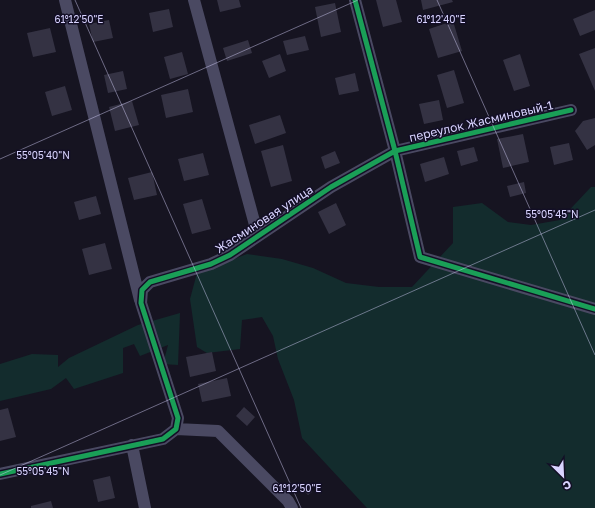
<svg xmlns="http://www.w3.org/2000/svg" width="595" height="508" font-family="'Golos Text',sans-serif">
<style>
.green{fill:#132c2d}
.building{fill:#343243}
.lines{fill:none;stroke-linecap:round;stroke-linejoin:round}
.minor{stroke:#4a4962;stroke-width:12}
.cycleway-casing{stroke:#130f26;stroke-width:8}
.cycleway{stroke:#1a9f57;stroke-width:5}
.ticks{fill:none;stroke:#d9d4ff;stroke-width:1;stroke-opacity:0.45}
.labels{text-anchor:middle;dominant-baseline:central;stroke-width:3;stroke-linejoin:round;paint-order:stroke}
.street-label{font-size:12px;fill:#d9d4ff;stroke:#130f26}
.ticks-label{font-size:10px;text-anchor:middle;fill:#d9d4ff;stroke:#130f26;stroke-width:3;stroke-linejoin:round;paint-order:stroke}
</style>
<rect width="100%" height="100%" fill="#161421"/>
<path class="green" d="M591,187H595V508H367L302,438L294,400L278,359L273,336L262,317L242,320L240,349L207,353L197,347L190,299L197,273L247,254L282,259L313,268L346,283L379,287H412L453,243V207L482,203L508,222L531,225L560,220Z
M180,313L178,365L163,364L168,345L140,356L134,344L123,348V373L74,389L66,378L51,389L0,401V364L32,354L58,355V367L69,358L138,325Z"/>
<path class="building" d="M217,0H239L241,7L220,12Z
M376,0H396L402,22L383,27Z
M421,0H452L453,2L423,10Z
M335,3L341,32L321,37L315,7Z
M169,9L173,27L153,32L149,13Z
M595,10V30L580,36L573,19Z
M109,20L113,38L93,42L89,24Z
M453,21L462,51L438,58L429,29Z
M50,28L56,52L33,57L27,33Z
M305,36L309,50L287,55L283,41Z
M248,40L252,53L227,61L223,48Z
M595,48V91L579,54Z
M182,52L188,74L170,79L164,57Z
M280,54L286,71L269,78L262,61Z
M520,54L530,86L514,91L503,60Z
M454,70L464,103L447,108L437,75Z
M123,71L127,89L108,93L104,75Z
M355,73L359,91L339,95L335,78Z
M65,86L72,110L52,116L45,92Z
M188,89L193,112L166,118L161,95Z
M439,100L443,120L424,124L419,104Z
M132,101L139,125L115,131L109,107Z
M280,115L286,133L255,144L249,125Z
M595,118V145L587,150L575,131L583,121Z
M523,134L529,162L503,168L497,139Z
M569,143L573,160L554,165L550,147Z
M283,145L292,181L271,187L261,151Z
M474,147L478,161L461,166L457,151Z
M335,151L340,163L325,169L321,157Z
M203,153L209,175L184,181L178,159Z
M444,157L449,174L425,182L420,164Z
M152,172L157,195L134,200L128,178Z
M524,182L526,193L510,197L507,186Z
M96,196L101,214L79,220L74,202Z
M202,199L211,229L192,234L183,204Z
M336,203L346,225L329,234L318,212Z
M105,243L112,269L89,275L82,249Z
M212,352L216,371L190,377L186,357Z
M227,378L231,396L202,402L198,384Z
M244,407L255,417L247,426L236,416Z
M8,408L16,437L0,441V410Z
M110,476L115,498L98,502L93,480Z
M305,484L312,492L308,495L300,487Z
M51,501L53,508H31V506Z"/>
<g class="lines">
<path class="minor" d="M65,0L140,300
M194,0L258,236
M571,110L395,151L420,257L595,309
M176,429L218,431L288,501L292,508
M132,445L145,508
M0,474L163,439L176,429L178,418L141,303L142,290L150,282L211,264L230,255L331,187L395,151L355,0"/>
<defs>
<path id="cycleway" d="M571,110L395,151L420,257L595,309
M0,474L163,439L176,429L178,418L141,303L142,290L150,282L211,264L230,255L331,187L395,151L355,0"/>
</defs>
<use href="#cycleway" class="cycleway-casing"/>
<use href="#cycleway" class="cycleway"/>
</g>
<path class="ticks" d="M75,0L301,508M437,0L595,355M0,159L358,0M0,475L595,210"/>
<g class="labels">
<g class="street-label">
<text transform="translate(481 121) rotate(-13)">переулок Жасминовый-1</text>
<text transform="translate(264 219) rotate(-33)">Жасминовая улица</text>
</g>
</g>
<g class="ticks-label">
<text x="79" y="23">61°12'50"E</text>
<text x="441" y="23">61°12'40"E</text>
<text x="43" y="159">55°05'40"N</text>
<text x="552" y="218">55°05'45"N</text>
<text x="43" y="475">55°05'45"N</text>
<text x="297" y="492">61°12'50"E</text>
</g>
<g transform="translate(563 476) rotate(156)" stroke="#130f26" stroke-width="3" paint-order="stroke">
<path d="M0-3L7 15L0 10L-7 15Z" fill="#d9d4ff"/>
<text y="-6" font-size="11" font-weight="bold" text-anchor="middle" fill="#d9d4ff">С</text>
</g>
</svg>
